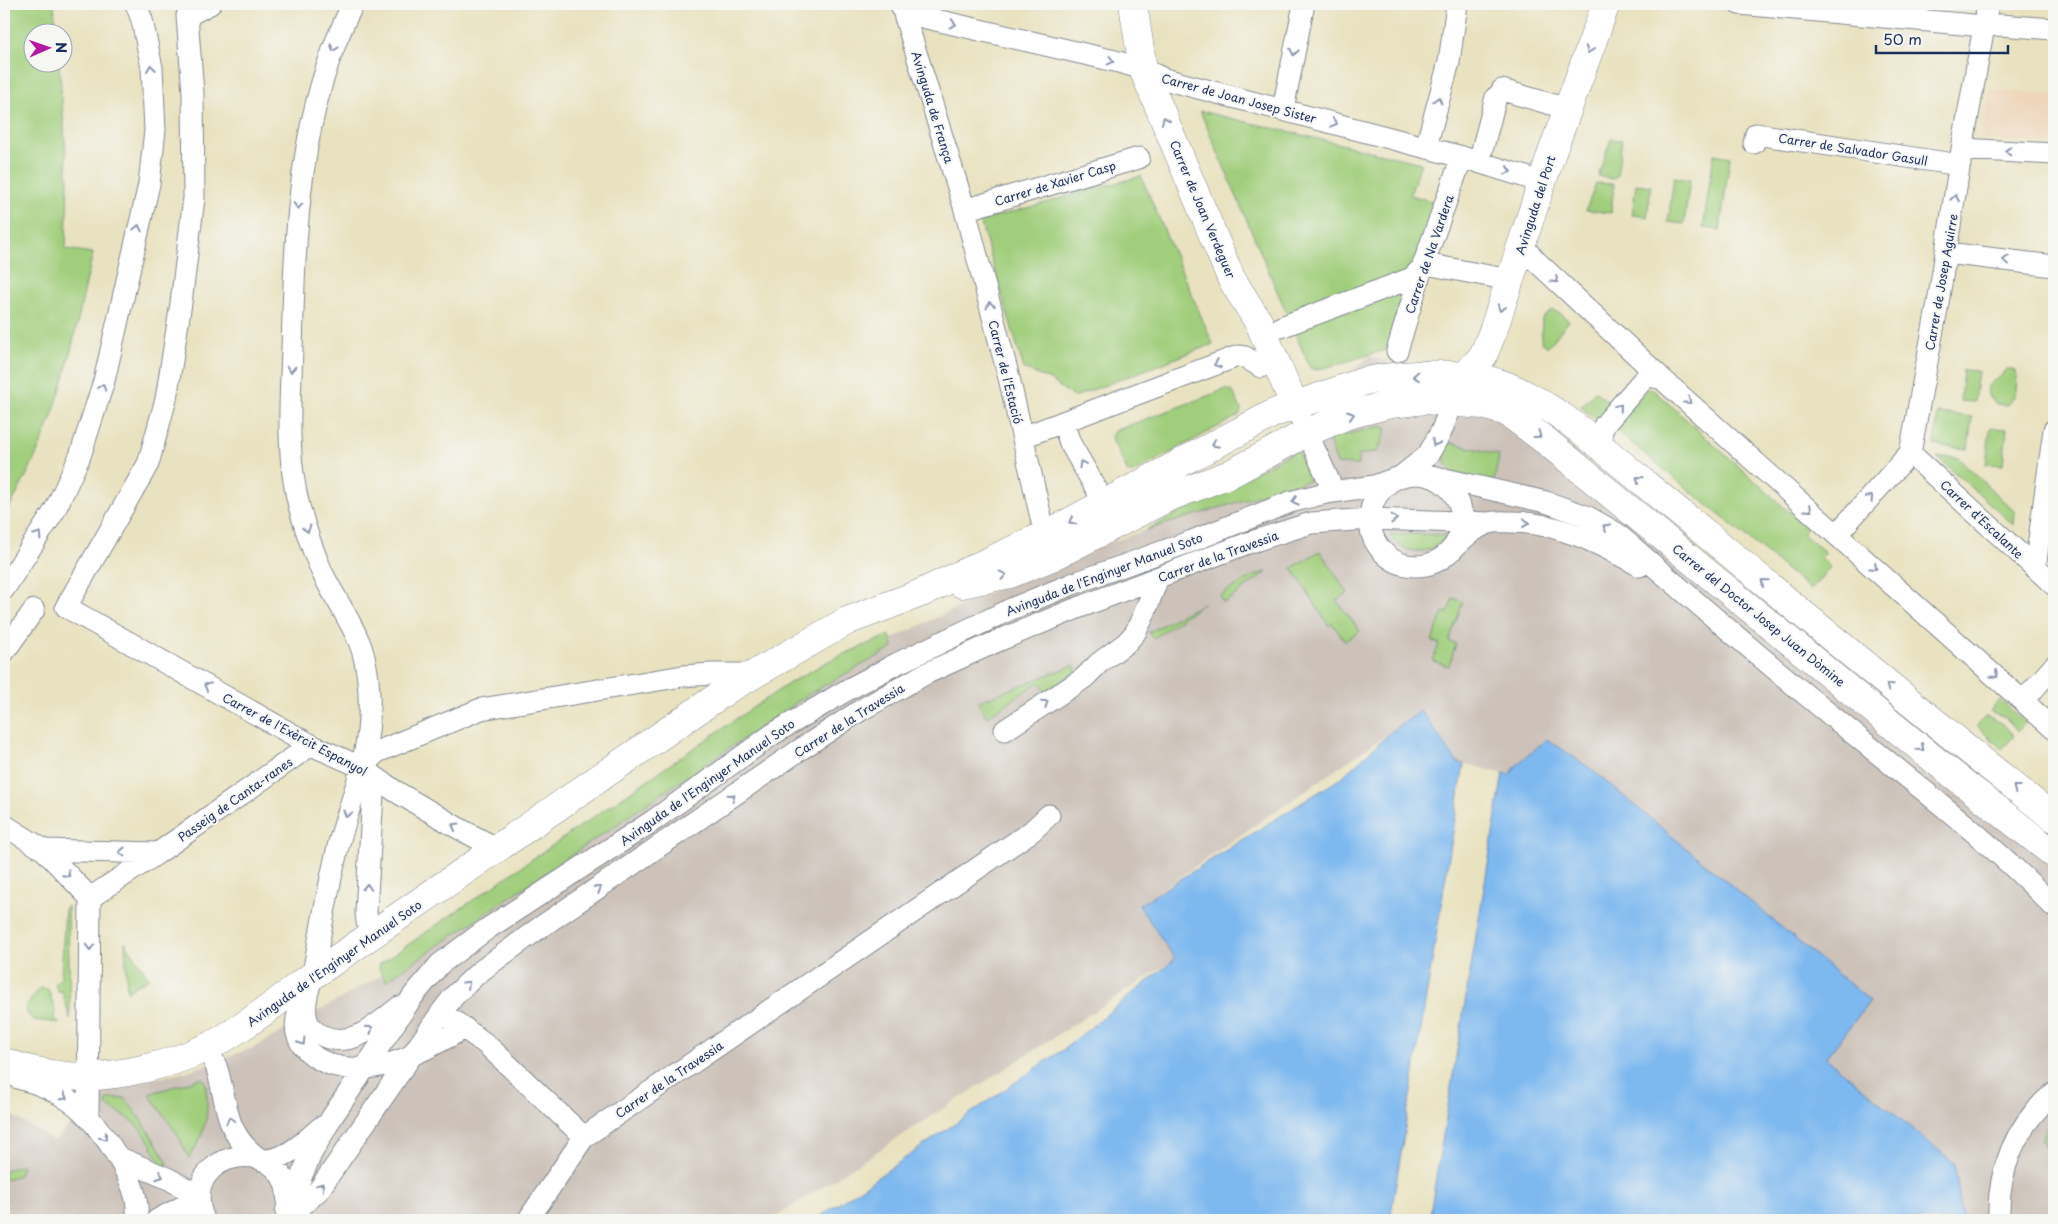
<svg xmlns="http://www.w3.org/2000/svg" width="2058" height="1224" font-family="'Playpen Sans',sans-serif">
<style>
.built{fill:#eed6bb}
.industrial{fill:#ccc2b9}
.green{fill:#a1ce7c;stroke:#5e7e6d}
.water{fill:#7db8ef;stroke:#4c74a6}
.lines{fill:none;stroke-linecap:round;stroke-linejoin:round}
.minor-casing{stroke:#82888f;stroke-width:23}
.major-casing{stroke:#82888f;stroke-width:29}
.minor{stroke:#fff;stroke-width:21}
.major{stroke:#fff;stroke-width:28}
.oneway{stroke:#8d97ae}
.labels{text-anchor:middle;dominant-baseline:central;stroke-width:4;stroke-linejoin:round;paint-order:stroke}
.street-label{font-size:12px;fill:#1b2f5e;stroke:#f6f6f2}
</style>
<rect width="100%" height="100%" fill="#f6f6f2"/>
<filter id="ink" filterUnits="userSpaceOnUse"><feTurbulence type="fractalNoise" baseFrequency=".02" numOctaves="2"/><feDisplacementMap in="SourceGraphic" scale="10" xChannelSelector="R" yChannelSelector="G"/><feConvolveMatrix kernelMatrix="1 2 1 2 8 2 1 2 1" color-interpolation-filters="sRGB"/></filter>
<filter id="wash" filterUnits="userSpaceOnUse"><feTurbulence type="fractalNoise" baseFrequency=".0096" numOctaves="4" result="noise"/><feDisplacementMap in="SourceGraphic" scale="20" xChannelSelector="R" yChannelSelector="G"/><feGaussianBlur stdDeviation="1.12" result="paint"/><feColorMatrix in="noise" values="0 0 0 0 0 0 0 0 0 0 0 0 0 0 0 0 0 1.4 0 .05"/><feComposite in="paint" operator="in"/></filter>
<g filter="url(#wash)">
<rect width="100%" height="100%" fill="#e9e2c0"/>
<path class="built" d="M1990,90L2054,94V143L1982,139Z
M2054,480V547H2046Z"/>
<path class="industrial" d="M1370,356L1523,407L2054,863V1220H1963L1961,1206L1826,1057L1870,1001L1591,769L1547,739L1520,762L1509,775L1457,762L1421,711L1139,905L1175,959L771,1220H4V1110L54,1141L105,1089L183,1073L255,1047L389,971L839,664L1047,565L1171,521Z"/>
<path class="green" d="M4,4H54L56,32H32V62L59,63L68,179L66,249L93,253C80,306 71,362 53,413C40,450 23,484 4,517Z
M1200,111L1421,163L1410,195L1439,203L1396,347L1317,370L1310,368Z
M1611,139L1622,140L1617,176L1614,179L1598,176Z
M1714,154L1730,157L1720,230L1703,228Z
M1141,176L1213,344L1074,397L1050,380L1024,369L980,221Z
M1674,177L1690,180L1684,224L1668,222Z
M1596,183L1614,184L1611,213L1586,210Z
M1636,184L1651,186L1647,217L1632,215Z
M1552,310L1561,314L1569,321L1548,347L1541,342L1542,318Z
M2006,369H2013L2017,375C2016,387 2018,398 2006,405L1997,404L1989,398C1983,382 1995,382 2001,376C2003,373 2004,371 2006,369Z
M1963,370L1978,371L1974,402L1960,401Z
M1650,387L1807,528L1803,534L1826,553L1821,558L1830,567L1811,590L1611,426Z
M1226,389L1233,392L1241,409L1240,414L1238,416L1133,473H1128L1111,437L1114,431Z
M1595,391L1612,405L1597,421L1581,407Z
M1938,413L1972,417L1968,449L1934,445Z
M1382,426L1387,429L1378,451L1358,456V465L1337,464L1329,441L1334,437Z
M1990,428L2007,429L2003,465L1986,464Z
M1445,441L1499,455L1494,482L1453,473C1445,464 1441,453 1445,441Z
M1297,450L1310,480L1146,530Z
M1937,457H1957L2015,512L2014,525Z
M1409,534L1446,535C1434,557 1403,556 1390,535Z
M1320,551L1348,593L1337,601L1360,631L1345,641L1332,623L1329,626L1292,568Z
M1267,572L1224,603L1219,596L1255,575Z
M1453,598L1463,602L1449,641L1456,644L1449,666L1433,661L1439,643L1432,641L1443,612L1448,613Z
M1204,603L1153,639L1149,632Z
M890,635L893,648L809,694L386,981L379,969L380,964L736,719L791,682L834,658Z
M1074,665L1076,672L1045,691L1039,682L987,717L977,702Z
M2000,700L2026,723L2017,732L2006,718L1990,711Z
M1986,716L2002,723L2014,736L2002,749L1977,726Z
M68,906L70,1019L62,991L58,992L55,984L61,977L65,909Z
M125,942L149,978L127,991Z
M40,988L48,989L55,1009L54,1019L60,1023L33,1020L27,1013L26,1006Z
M202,1078L205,1080C210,1112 207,1131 189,1158L177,1134L149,1094Z
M125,1098L143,1122L168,1163L163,1166L160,1165C152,1143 141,1124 120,1113C115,1111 111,1107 106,1106L107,1099Z
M2054,1118V1165L2042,1140L2048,1123Z
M22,1165L19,1175L4,1180V1171Z"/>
<path class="water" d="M1421,711L1457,762L1464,764L1390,1220H815L1064,1049L1175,959L1139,905L1341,778L1391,732Z
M1547,739L1591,769L1870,1001L1826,1058L1954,1163L1963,1220H1429L1503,773L1509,775L1520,762Z"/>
</g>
<g filter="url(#ink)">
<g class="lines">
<defs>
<path id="minor" d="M210,4L187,16L193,93L194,198L181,303L166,399L148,464L66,607L311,745L361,767L395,791L458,828L498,849
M353,4C298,111 295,232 292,350C290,402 286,456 299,506C305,528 313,551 322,572C334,597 350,619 360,644C369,668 370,694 369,719C367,761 350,803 339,843C329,882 322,923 315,963C312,982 302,1001 307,1020C310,1028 315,1033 323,1036C353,1049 377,1024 399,1007
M901,4L965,210L1009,378L1045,535
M1739,4L1984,26L2000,25L2054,29
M905,18L919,16L927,18L1115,61L1143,69L1164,79L1462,157L1542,182
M1502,90L1568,109
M1283,109L1304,4
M1754,143L1756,134L1960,165
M1426,147L1449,62L1457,4
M1962,149L2054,154
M1479,162L1496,97
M971,208L1139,158
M1521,245L1537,262L1661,378L2054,729
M1947,253L2054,266
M1281,327L1412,278L1422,268L1431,265L1510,280
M1397,351L1422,268L1462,157
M1295,406L1334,492
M1063,422L1070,443L1105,504
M1023,437L1238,356L1245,357L1261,367
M1604,449L1601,433L1605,424L1642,381L1648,376L1661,378
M1910,453L2054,585
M1370 520a46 46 0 1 1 92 0a46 46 0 1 1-92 0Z
M1403,475L1428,455L1441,432L1458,388
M1427,475L1546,502L1586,516L1616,533C1688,595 1759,657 1833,717C1908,779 1987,837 2054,907
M1837,534L1910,453L1938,303L1962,149L1988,4
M1452,550C1463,539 1473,528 1489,523C1495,521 1504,522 1511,522C1559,522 1600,544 1640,566
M2035,568L2054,430
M4,589L55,510L80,456L104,381L149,184L155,130L152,68L142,20L136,4
M4,652L34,610
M2023,701L2054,666
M1005,730L1084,678L1099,663L1126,643L1135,633L1143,617L1158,578
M361,767L377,752L481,709L683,676L711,674H755
M4,825L44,850L90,898
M44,850L158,853L311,745
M90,898L158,853
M372,935L367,922L366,912L374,777
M301,1007C294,1021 294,1033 303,1046C311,1056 320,1061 332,1065C379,1079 424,1050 465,1028
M454,1021L486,1044L584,1137
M206,1048C209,1055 215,1061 217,1069C228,1105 224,1133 258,1158
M18,1078C38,1083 57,1091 73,1103C99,1122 145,1188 136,1220
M88,1117L90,898
M120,1158L169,1179L199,1196
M262,1160C287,1160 304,1142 321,1127
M286,1212L311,1154L332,1117L413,996L440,964L487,929L654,820L773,734L847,690L896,664L1011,609L1072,584L1192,541L1290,502L1326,493L1374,486L1393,479
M157,1220L199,1198
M204,1220C174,1146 297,1130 287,1209
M286,1220L318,1191L441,1013L454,996L478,973L535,931L801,749L861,710L925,674L1000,640L1075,609L1248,543L1311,523L1370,519L1490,523
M528,1220L584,1137L1032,831L1049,815
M1999,1220C1997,1171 2016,1124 2054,1093"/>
<path id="major" d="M1133,4L1143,69L1231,278L1259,323L1295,406
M1464,377L1483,356L1493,331L1550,158L1606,4
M962,584L1010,574L1054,556L1167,498L1230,474L1306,433L1348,415L1391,404L1425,400L1483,405L1507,412L1546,441L1942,766L2054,854
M4,1062C24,1069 45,1074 67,1076C113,1080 181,1063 221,1040C248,1024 274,1005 299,985L730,688L847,621L921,593L1045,535L1274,413L1365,381C1407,373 1467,370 1507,386C1549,403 1585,433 1619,462C1647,485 1675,509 1704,532C1820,628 1936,725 2054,818"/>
</defs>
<use href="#minor" class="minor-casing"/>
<use href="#major" class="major-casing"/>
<use href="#minor" class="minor"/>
<use href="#major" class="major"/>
</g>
<defs><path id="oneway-chevron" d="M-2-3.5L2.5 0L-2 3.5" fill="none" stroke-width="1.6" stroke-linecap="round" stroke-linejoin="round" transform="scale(1.25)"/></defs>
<g class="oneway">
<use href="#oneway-chevron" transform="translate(953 24) rotate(13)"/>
<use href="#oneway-chevron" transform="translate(334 48) rotate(111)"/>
<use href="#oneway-chevron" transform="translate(1589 50) rotate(110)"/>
<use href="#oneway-chevron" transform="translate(1294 52) rotate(101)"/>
<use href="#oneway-chevron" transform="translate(1111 61) rotate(13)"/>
<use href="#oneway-chevron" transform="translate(151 68) rotate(-97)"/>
<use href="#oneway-chevron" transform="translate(1438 100) rotate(-75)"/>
<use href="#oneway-chevron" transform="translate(1165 120) rotate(-112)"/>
<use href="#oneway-chevron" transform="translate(1334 123) rotate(15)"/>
<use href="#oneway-chevron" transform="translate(2008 151) rotate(-177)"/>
<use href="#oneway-chevron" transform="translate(1508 171) rotate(17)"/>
<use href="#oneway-chevron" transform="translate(1955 198) rotate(-81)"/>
<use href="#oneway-chevron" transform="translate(298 206) rotate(95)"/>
<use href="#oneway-chevron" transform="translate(138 228) rotate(-77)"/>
<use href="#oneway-chevron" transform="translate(2006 260) rotate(-173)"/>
<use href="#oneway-chevron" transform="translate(1555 280) rotate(43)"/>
<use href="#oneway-chevron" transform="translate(990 305) rotate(-105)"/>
<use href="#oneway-chevron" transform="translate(1501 308) rotate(109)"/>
<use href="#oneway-chevron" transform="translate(1217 364) rotate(159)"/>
<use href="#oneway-chevron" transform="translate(291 369) rotate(92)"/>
<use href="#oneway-chevron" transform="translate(1416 376) rotate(176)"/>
<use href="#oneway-chevron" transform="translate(102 387) rotate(-73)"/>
<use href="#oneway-chevron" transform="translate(1688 401) rotate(42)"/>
<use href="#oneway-chevron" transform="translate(1619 407) rotate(-50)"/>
<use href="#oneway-chevron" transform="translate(1351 415) rotate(-17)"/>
<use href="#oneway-chevron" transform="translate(1538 435) rotate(36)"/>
<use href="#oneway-chevron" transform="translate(1435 443) rotate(119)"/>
<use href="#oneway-chevron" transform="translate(1215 444) rotate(152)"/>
<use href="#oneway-chevron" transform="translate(1082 464) rotate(-120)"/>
<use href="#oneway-chevron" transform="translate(1639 479) rotate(-140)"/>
<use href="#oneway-chevron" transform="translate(1870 498) rotate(-48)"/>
<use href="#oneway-chevron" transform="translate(1295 501) rotate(163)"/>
<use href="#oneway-chevron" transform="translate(1809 509) rotate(42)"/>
<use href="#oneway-chevron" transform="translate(1394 519) rotate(1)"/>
<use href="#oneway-chevron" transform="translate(1072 521) rotate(153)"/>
<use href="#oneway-chevron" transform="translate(1526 523) rotate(6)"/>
<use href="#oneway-chevron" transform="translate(1606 527) rotate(-150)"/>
<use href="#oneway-chevron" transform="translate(307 529) rotate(73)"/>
<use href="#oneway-chevron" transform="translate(38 535) rotate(-57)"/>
<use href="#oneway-chevron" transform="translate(1874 567) rotate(42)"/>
<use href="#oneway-chevron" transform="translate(1003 575) rotate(-13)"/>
<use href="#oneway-chevron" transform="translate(1764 582) rotate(-140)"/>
<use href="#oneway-chevron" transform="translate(1995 675) rotate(42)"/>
<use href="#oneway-chevron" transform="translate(207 686) rotate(-151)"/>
<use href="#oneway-chevron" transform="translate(1889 686) rotate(-141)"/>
<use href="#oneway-chevron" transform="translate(1045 703) rotate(-34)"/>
<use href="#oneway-chevron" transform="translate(1921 748) rotate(39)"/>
<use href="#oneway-chevron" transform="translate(2016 788) rotate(-142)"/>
<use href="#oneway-chevron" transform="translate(732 797) rotate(-35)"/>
<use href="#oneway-chevron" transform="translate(347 814) rotate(105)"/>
<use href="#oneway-chevron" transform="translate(455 826) rotate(-151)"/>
<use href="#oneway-chevron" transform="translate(122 852) rotate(-179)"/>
<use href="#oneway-chevron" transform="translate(67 874) rotate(46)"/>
<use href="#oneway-chevron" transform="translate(367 887) rotate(-87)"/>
<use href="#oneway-chevron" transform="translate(598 889) rotate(-34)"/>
<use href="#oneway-chevron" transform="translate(90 947) rotate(90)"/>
<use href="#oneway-chevron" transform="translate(467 984) rotate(-43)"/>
<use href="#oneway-chevron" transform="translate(370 1029) rotate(-35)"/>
<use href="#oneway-chevron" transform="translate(302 1042) rotate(58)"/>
<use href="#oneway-chevron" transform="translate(64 1097) rotate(31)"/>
<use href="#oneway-chevron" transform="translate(230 1120) rotate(-105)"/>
<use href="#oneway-chevron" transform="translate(104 1137) rotate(52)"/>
<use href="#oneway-chevron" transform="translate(160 1176) rotate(20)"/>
<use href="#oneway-chevron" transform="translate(321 1186) rotate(-53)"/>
</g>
</g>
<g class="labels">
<g class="street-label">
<text transform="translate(1239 98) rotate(15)">Carrer de Joan Josep Sister</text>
<text transform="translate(933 107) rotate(73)">Avinguda de França</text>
<text transform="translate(1853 149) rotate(9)">Carrer de Salvador Gasull</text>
<text transform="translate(1055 183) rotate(-17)">Carrer de Xavier Casp</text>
<text transform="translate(1535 205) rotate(-72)">Avinguda del Port</text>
<text transform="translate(1203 209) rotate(67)">Carrer de Joan Verdeguer</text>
<text transform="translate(1429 254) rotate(-71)">Carrer de Na Vardera</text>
<text transform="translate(1941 282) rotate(-80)">Carrer de Josep Aguirre</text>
<text transform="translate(1006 372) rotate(76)">Carrer de l'Estació</text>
<text transform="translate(1982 519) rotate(43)">Carrer d'Escalante</text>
<text transform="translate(1218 556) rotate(-20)">Carrer de la Travessia</text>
<text transform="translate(1104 574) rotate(-21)">Avinguda de l'Enginyer Manuel Soto</text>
<text transform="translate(1759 615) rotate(39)">Carrer del Doctor Josep Juan Dòmine</text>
<text transform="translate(849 720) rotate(-32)">Carrer de la Travessia</text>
<text transform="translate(295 734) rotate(28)">Carrer de l'Exèrcit Espanyol</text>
<text transform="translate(707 782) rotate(-35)">Avinguda de l'Enginyer Manuel Soto</text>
<text transform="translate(235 799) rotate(-35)">Passeig de Canta-ranes</text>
<text transform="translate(334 963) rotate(-35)">Avinguda de l'Enginyer Manuel Soto</text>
<text transform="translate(669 1079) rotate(-34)">Carrer de la Travessia</text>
</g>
</g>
<rect width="2058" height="1224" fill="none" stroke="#f6f6f2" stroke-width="20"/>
<g transform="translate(48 48) rotate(88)"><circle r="24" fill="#f6f6f2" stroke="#9ea6b7"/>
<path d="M0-4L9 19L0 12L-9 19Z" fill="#b5179e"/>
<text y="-8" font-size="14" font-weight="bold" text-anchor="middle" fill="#1b2f5e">N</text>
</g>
<path d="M1876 45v8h132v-8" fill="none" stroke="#1b2f5e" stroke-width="2.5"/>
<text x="1883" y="45" font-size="15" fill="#1b2f5e" stroke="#f6f6f2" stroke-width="4" paint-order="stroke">50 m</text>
</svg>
